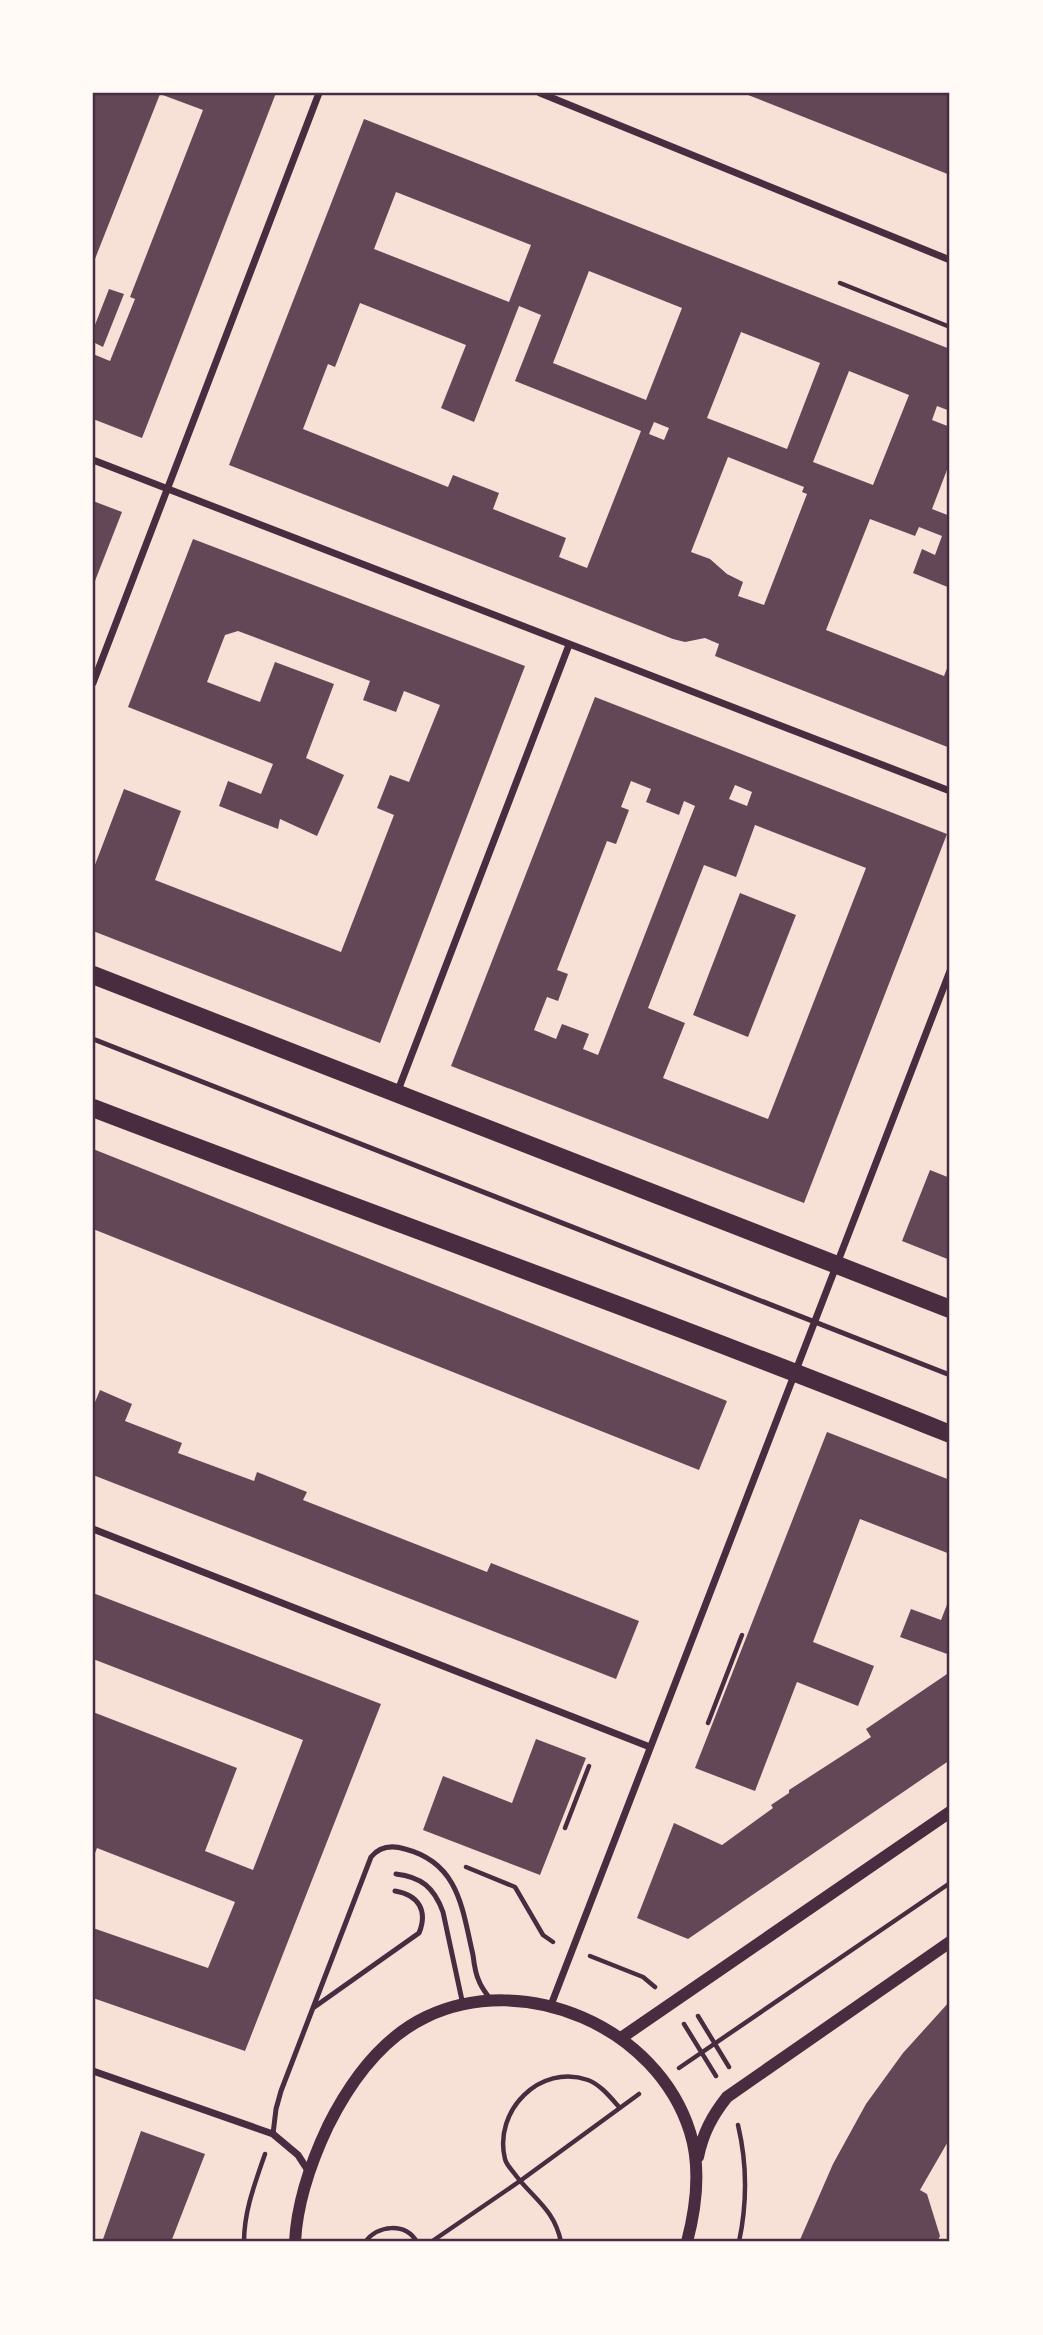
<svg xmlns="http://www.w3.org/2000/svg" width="1043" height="2335" font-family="Poppins,sans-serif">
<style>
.building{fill:#644757;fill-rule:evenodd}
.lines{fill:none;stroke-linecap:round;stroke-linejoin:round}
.path{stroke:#4a2c40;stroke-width:4.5}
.service{stroke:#4a2c40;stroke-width:5}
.minor{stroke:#4a2c40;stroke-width:7}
.tertiary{stroke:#4a2c40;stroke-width:12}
.primary{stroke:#4a2c40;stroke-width:18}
.neatline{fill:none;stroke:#4a2c40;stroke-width:2.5}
</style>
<rect width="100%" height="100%" fill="#f7e1d7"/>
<path class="building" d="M93,93H276L142,438L93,419V354L110,361L135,299L130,297L203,110L160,94L93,264Z
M743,93H950V175L824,125Z
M364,119L950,349V411L937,406L932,420L950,427V462L932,509L950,516V588L913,573L922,549L935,555L942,536L919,527L915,536L870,519L826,630L944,676L950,661V748L715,656L719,644L705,638L685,642L673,639L229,465ZM396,192L531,245L509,302L374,249ZM589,271L682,308L646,400L553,363ZM360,303L466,345L441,408L474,422L519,306L541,315L515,381L641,431L587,568L559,557L566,538L493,509L499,493L453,475L448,487L303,429L328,364L335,367ZM741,332L820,363L787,449L707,418ZM849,371L909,395L873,485L813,462ZM654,422L669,428L664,440L649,434ZM728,457L804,487L802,492L807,494L764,605L738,596L743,582L727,574L710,559L691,552Z
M109,289L124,294L103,347L93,342V330Z
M93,501L122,512L93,586Z
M193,539L525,666L380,1043L93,931V870L124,789L181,811L155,880L341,952L394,815L377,808L390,775L409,782L440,705L404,691L396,712L363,700L370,681L238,631L225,635L207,682L260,702L275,662L334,684L306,758L344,775L317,836L280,819L278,829L219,806L228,781L261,794L273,764L128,707Z
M595,697L947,834L804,1203L451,1066ZM631,781L651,789L646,802L679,815L684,801L695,806L598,1055L583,1049L589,1034L562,1024L556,1039L534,1030L547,997L558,1001L568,974L557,970L607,841L616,844L629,810L621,807ZM735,785L752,792L747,806L729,799ZM755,825L866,868L768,1119L663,1078L685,1023L648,1008L704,865L736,877Z
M740,893L796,915L748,1037L693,1015Z
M93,1149L727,1401L699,1470L93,1229Z
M930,1170L950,1178V1260L902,1241Z
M100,1390L132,1404L125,1421L182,1443L178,1453L254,1481L257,1472L307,1492L303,1500L487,1572L491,1563L639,1621L616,1679L93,1475V1407Z
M827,1432L950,1480V1554L860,1519L813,1642L874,1666L858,1706L797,1682L755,1791L695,1768Z
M93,1593L381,1704L245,2051L93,1998V1928L208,1968L235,1902L97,1848L93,1858V1712L237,1768L205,1851L253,1870L303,1740L93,1659Z
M950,1597V1655L900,1637L911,1609L941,1620Z
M950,1672V1760L688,1939L637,1918L674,1823L722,1845L773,1808L771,1805L789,1793V1790L871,1737L866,1729Z
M536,1739L586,1758L540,1875L423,1830L443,1776L512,1803Z
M950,2001V2138L920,2190L927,2194L940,2236L937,2242H799L833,2164L866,2104L903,2053Z
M141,2131L205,2154L171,2242H102Z"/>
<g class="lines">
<path class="path" d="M840,283L950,327
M708,1723L742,1635
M565,1828L589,1766
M466,1867L515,1887L543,1935L553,1942
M590,1956L643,1977L655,1987
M698,2016L729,2067
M684,2024L716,2076
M679,2068L950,1883
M738,2125C747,2163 747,2204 739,2242
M244,2242C244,2211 255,2183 265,2154
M365,2242C378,2225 405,2222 417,2242
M431,2242L520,2181L639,2094
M561,2242C554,2208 532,2198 514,2173C511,2169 506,2164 505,2159C493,2111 540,2063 588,2080C601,2085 611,2098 620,2108"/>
<path class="service" d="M93,1039L950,1375
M396,1874C421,1877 434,1887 443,1912L463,2005
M313,2008L419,1933C428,1911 419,1895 395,1891
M273,2134L276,2109L281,2091L371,1857C380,1846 392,1845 405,1849C459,1863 462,1908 473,1955C474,1963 475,1973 479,1981C481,1987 486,1993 490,1999"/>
<path class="minor" d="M540,93L950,260
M93,460L950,791
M93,683L319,93
M397,1093L569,645
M93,1529L650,1747
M551,2005L950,971
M93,2071L273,2134L298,2155L309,2172"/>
<path class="tertiary" d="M621,2038L950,1812
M698,2157C703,2133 712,2116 727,2097L950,1942
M295,2242C297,2202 311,2162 328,2126C350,2082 380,2039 426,2017C525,1970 657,2027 690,2132C701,2167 696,2208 687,2242"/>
<path class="primary" d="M93,975L950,1309
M93,1108C378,1217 667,1320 950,1434"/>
</g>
<rect width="1043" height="2335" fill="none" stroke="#fffaf5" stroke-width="189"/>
<rect x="94" y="94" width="854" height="2146" class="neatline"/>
</svg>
